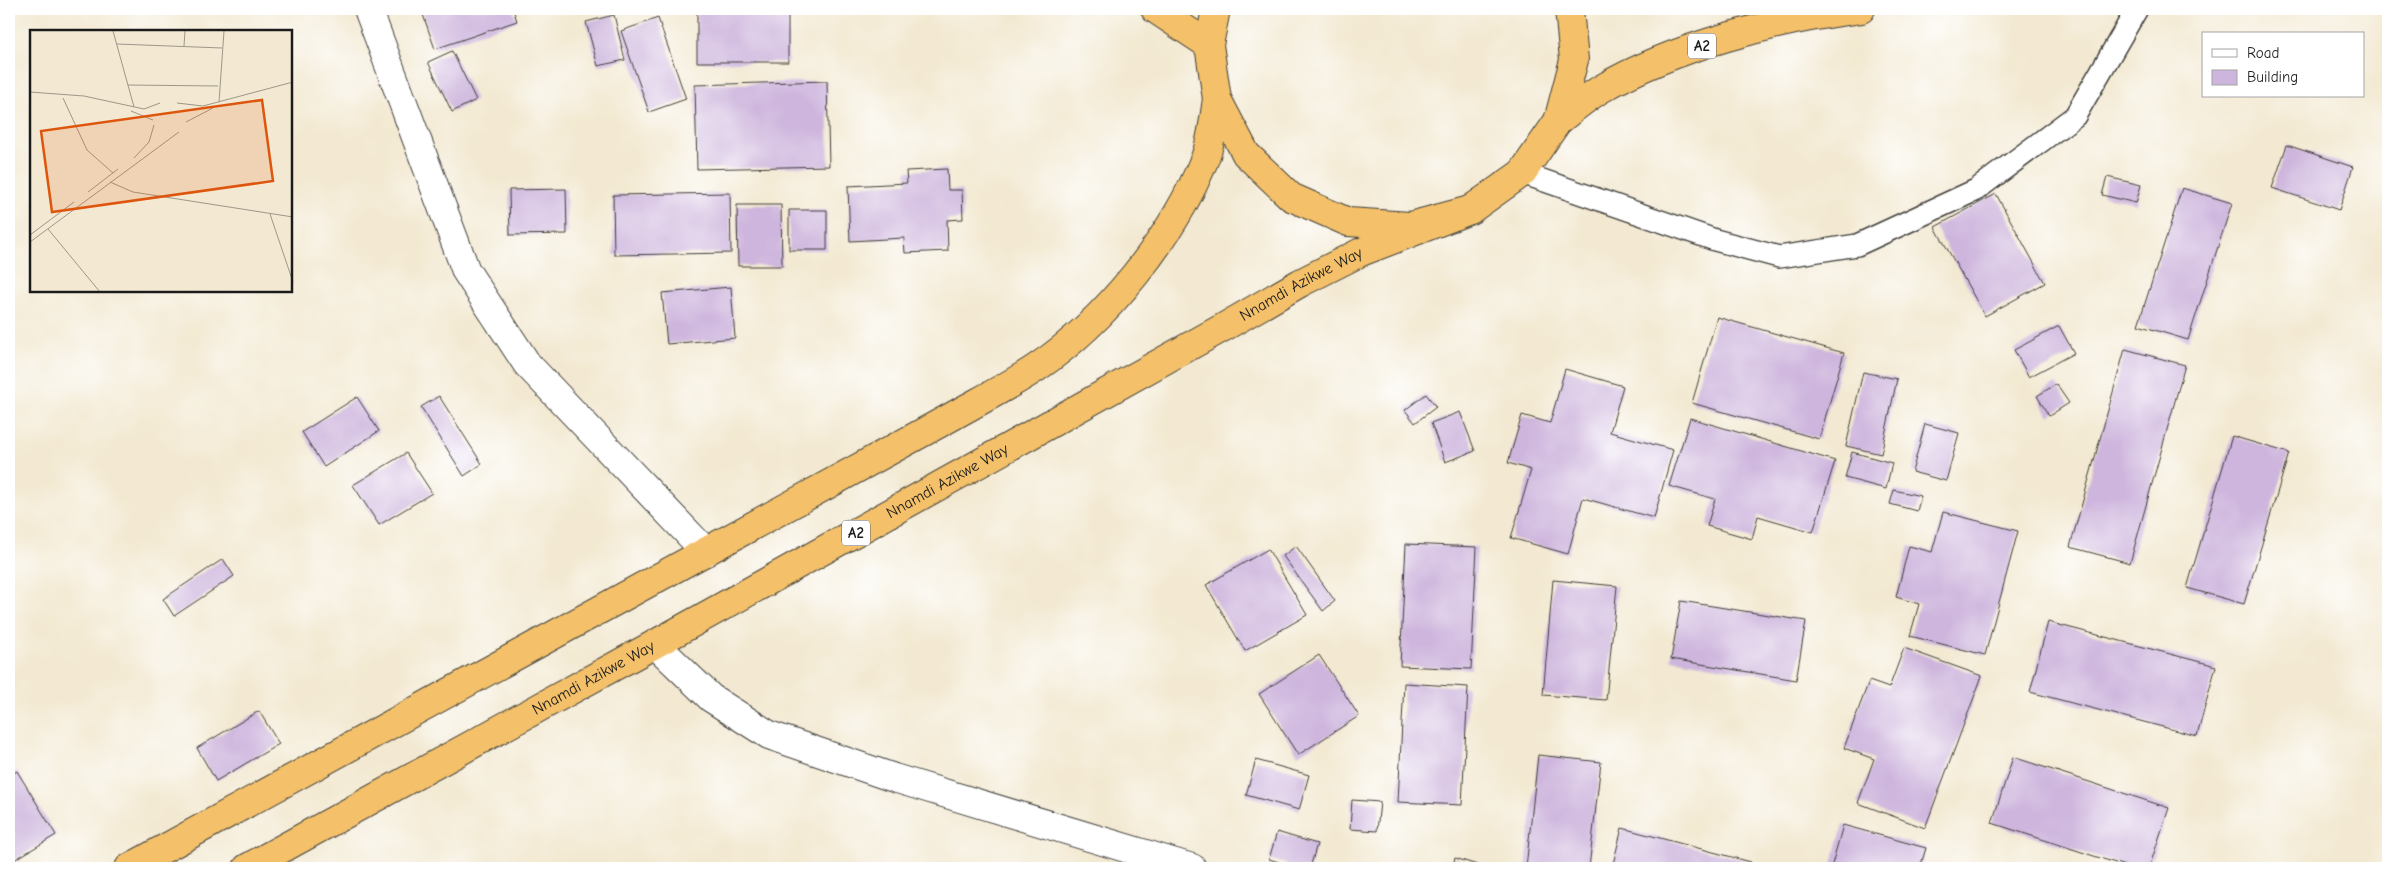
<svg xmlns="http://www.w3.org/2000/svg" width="2397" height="877" font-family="'Comic Neue',sans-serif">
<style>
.building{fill:#ceb5dd}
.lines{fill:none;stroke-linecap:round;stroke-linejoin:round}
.service-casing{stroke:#3c3b37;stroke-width:24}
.minor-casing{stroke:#3c3b37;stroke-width:30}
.trunk-casing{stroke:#3c3b37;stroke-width:30}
.service{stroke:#fff;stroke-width:21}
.minor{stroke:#fff;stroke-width:28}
.trunk{stroke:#f4c16a;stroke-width:28}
.labels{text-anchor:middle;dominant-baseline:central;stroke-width:4;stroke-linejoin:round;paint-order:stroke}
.shield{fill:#fff;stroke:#606060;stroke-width:1}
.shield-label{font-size:15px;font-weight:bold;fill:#1c1c1c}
.street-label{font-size:16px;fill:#1c1c1c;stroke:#fff}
.inset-road{fill:none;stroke:#9d9789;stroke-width:1}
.view{fill:#de560d;fill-opacity:0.15;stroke:#de560d;stroke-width:2.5}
.inset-edge{fill:none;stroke:#1c1c1c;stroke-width:2.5}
</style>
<rect width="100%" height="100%" fill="#fff"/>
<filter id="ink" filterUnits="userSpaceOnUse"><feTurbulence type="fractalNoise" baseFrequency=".02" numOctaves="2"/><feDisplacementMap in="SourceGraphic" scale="10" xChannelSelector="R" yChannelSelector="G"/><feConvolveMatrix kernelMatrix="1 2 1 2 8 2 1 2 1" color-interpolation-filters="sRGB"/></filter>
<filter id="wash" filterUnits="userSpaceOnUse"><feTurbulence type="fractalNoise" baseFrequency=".0096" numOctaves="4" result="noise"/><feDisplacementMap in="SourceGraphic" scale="20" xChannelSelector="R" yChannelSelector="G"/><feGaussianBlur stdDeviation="1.12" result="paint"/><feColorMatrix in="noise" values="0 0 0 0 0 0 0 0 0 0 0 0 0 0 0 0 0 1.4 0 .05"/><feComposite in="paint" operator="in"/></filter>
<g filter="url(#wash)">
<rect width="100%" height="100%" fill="#f3e9d2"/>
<g id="blocks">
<path class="building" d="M421,9H513L517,21L435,49Z
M697,9H788V62H697Z
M614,15L625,60L598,66L586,22Z
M658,18L686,99L649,112L621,31Z
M452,51L476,100L452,112L428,62Z
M827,81L829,166L697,169L695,85Z
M2287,145L2353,167L2339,210L2272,188Z
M947,169L948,190H962L963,219L947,220L948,251L905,253L904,238L850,241L848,186L907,183L906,171Z
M2107,177L2141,185L2136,203L2102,195Z
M2182,188L2232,203L2188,340L2138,325Z
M566,189L567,234L510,235L509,190Z
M730,193L731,253L614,255L613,195Z
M1996,194L2045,283L1985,316L1935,227Z
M737,205H781L782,266H738Z
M789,210H827V250H789Z
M731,287L735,338L667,344L662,293Z
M1717,317L1844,353L1819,439L1692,403Z
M2059,326L2074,353L2029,377L2014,350Z
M2125,349L2185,365L2130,563L2070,547Z
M1565,369L1623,386L1610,432L1673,450L1654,518L1583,498L1568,554L1511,538L1531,470L1508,463L1522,415L1550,423Z
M1863,372L1897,379L1881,454L1846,446Z
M2056,384L2069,403L2049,416L2037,396Z
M1426,394L1436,407L1415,423L1405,410Z
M439,396L482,464L464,476L421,407Z
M357,397L379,431L324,467L302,432Z
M1460,412L1475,451L1445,462L1431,423Z
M1690,418L1835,461L1813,532L1758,516L1752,539L1707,526L1715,499L1669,486Z
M1925,424L1959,433L1946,481L1912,472Z
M2232,436L2289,453L2244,604L2187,588Z
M1852,452L1892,463L1886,489L1845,478Z
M406,453L432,493L379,525L353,485Z
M1894,490L1921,496L1917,511L1890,504Z
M1943,512L2018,531L1985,655L1910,636L1919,604L1896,597L1909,546L1932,552Z
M1406,544L1477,547L1471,669L1400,666Z
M1296,546L1335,601L1323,611L1283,556Z
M1268,549L1307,615L1245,651L1206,585Z
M223,559L234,576L174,616L163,599Z
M1553,580L1617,586L1606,700L1543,695Z
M1681,601L1806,621L1796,680L1671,659Z
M2048,622L2216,666L2197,736L2030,692Z
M1904,648L1982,676L1925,828L1858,803L1874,759L1844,748L1869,681L1889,688Z
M1319,655L1359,716L1298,755L1259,694Z
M1404,683L1468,687L1462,805L1398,802Z
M259,711L279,744L216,781L197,748Z
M1538,755L1601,762L1589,868H1526Z
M2013,757L2169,808L2149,868H2131L1992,823Z
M1256,760L1309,775L1299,810L1246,795Z
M17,771L56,835L11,862L9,859V776Z
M1352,800L1380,802L1377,831L1350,829Z
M1843,825L1926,848L1920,868H1831Z
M1622,828L1751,862L1749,868H1612Z
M1277,832L1317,844L1310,868H1298L1269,859Z
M1455,858L1487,868H1452Z"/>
</g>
</g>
<g filter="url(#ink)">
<use href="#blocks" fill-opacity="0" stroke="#3c3b37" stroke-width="1"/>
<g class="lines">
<defs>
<path id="service" d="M1522,173L1715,240L1779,257L1857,245L1976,190L2075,116L2137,9"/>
<path id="minor" d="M368,9L466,271L527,364L706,552
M655,644L711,698L769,735L894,778L1192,868"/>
<g id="trunk">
<path d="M1155,9L1209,45"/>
<path d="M1216,9L1209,45L1217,99L1246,154L1291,197L1348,222L1410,226L1470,210L1522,173L1558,121L1574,60L1569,9"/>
<path d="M1558,121C1572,110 1586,98 1601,89C1672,47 1779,19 1861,9"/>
<path d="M129,868L951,417C979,401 1009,386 1036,368C1106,321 1174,236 1205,158C1212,140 1214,118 1217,99"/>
<path id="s1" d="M247,868L655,644L1224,327L1300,283L1361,252L1470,210"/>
</g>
</defs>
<use href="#service" class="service-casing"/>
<use href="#minor" class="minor-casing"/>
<use href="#trunk" class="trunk-casing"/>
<use href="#service" class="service"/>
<use href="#minor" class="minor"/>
<use href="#trunk" class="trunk"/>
</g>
</g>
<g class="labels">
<g class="shield">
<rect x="1688" y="33.5" width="28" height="25" rx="4"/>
<rect x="842" y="520.5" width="28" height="25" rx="4"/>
</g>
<g class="shield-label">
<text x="1702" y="46">A2</text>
<text x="856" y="533">A2</text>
</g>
<g class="street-label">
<text stroke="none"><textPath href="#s1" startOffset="1205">Nnamdi Azikwe Way</textPath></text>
<text stroke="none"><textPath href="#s1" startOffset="800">Nnamdi Azikwe Way</textPath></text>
<text stroke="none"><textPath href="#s1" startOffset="395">Nnamdi Azikwe Way</textPath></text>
</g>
</g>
<g transform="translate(30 30)">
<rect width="262" height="262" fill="#f3e9d2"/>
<path class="inset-road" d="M83,1L104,77M87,14L192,18M154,16L155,1M98,55L188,56M0,62L54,66L114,79L130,73M33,68L57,120L83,143M189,72L194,1M147,73L173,76L263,52M101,81L123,90M156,92L183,78M104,128L119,112L124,95M80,152L103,162L263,187M58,162L88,139M240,184L263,252M18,199L70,262M0,205L44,172M0,212L149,102"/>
<path class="view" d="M232,70L243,151L22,182L11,101Z"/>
<rect width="262" height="262" class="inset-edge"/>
</g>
<rect width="2397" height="877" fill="none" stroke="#fff" stroke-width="30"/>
<rect x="2202" y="32" width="162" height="65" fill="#ffffff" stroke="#a4a4a4"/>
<rect x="2212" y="49" width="25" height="8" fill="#ffffff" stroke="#a4a4a4"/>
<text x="2247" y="58" font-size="15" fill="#1c1c1c">Road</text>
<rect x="2212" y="70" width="25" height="15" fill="#ceb5dd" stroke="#a4a4a4"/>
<text x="2247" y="82" font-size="15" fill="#1c1c1c">Building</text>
</svg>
